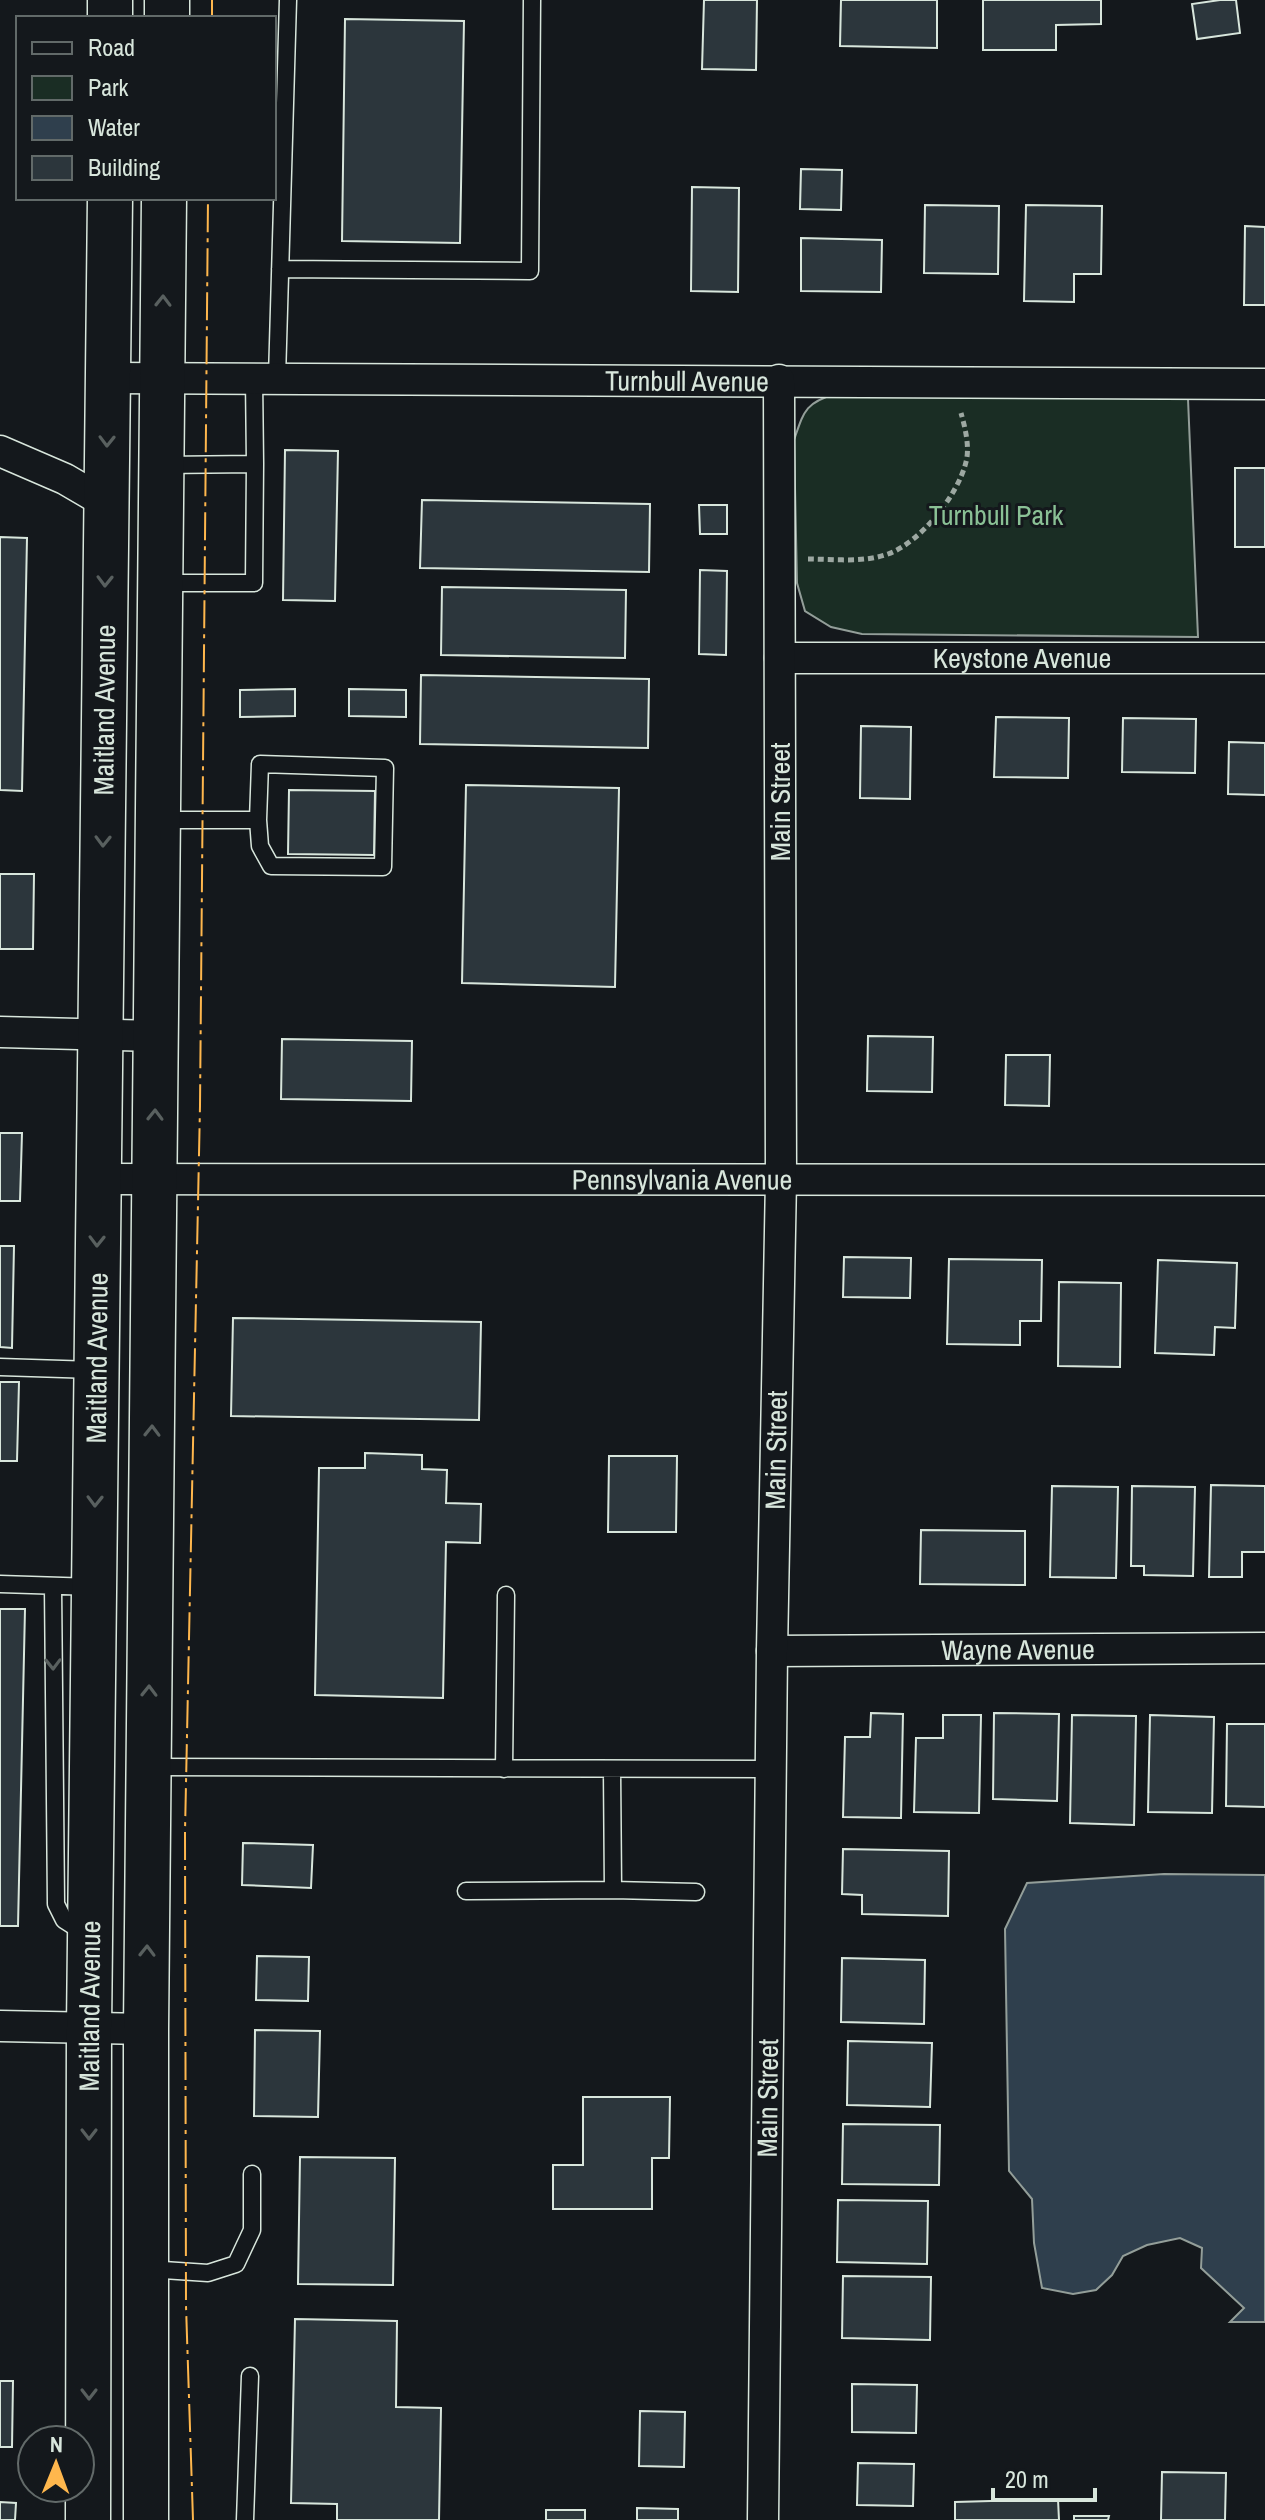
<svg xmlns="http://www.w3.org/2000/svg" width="1265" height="2520" font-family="'Archivo Narrow',sans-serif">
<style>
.green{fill:#1a2d24;stroke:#939e99;stroke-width:2}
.water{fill:#2f3f4d;stroke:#939e99;stroke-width:2}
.building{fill:#2c363c;stroke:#d8e6dc;stroke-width:2}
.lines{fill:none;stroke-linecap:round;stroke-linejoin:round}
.lane-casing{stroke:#d8e6dc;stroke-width:19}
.street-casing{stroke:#d8e6dc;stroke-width:33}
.secondary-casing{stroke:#d8e6dc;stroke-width:47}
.path{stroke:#9da8a2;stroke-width:5;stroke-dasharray:6 4;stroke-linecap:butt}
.lane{stroke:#14181c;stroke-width:16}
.street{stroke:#14181c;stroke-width:30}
.secondary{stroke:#14181c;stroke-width:44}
.power{stroke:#ffb74d;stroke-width:2;stroke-dasharray:28 6 4 6;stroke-linecap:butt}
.oneway{stroke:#59605f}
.labels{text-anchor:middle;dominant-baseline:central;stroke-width:6;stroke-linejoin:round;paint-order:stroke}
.street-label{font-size:28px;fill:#d8e6dc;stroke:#14181c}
.park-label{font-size:28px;fill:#8ac095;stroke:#14181c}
</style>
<rect width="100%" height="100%" fill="#14181c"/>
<path class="green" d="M835,394L1188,399L1198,637L862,634L831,627L805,611L797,583L794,440C804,411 805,403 835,394Z"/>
<path class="water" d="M1164,1874L1265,1875V2322H1230L1244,2308L1201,2268L1202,2248L1180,2238L1147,2245L1123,2256L1112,2275L1096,2290L1073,2294L1042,2288L1034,2243L1032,2199L1009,2171L1005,1929L1027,1883Z"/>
<path class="building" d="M704,0H757L756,70L702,69Z
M841,0H937V48L840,46Z
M983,0H1101V24L1056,25V50H983Z
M1220,0H1236L1240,33L1197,39L1192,4Z
M345,19L464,21L460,243L342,241Z
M801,169L842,170L841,210L800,209Z
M692,187L739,188L738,292L691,291Z
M925,205L999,206L998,274L924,273Z
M1026,205L1102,206L1101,274H1074V302L1024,301Z
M1245,226L1265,227V305H1244Z
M801,238L882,240L881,292L801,291Z
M285,450L338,451L335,601L283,600Z
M1235,468H1265V547H1235Z
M422,500L650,504L649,572L420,568Z
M699,505H727V534H700Z
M0,537L27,538L22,791L0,790Z
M700,570L727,571L726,655L699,654Z
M442,587L626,590L625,658L441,655Z
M421,675L649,679L648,748L420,744Z
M295,689V716L240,717V690Z
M349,689L406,690V717L349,716Z
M996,717L1069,718L1068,778L994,777Z
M1123,718L1196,719L1195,773L1122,772Z
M861,726L911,727L910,799L860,798Z
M1229,742L1265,743V795L1228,794Z
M466,785L619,788L615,987L462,983Z
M289,790L375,791L374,855L288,854Z
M0,874H34L33,949H0Z
M868,1036L933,1037L932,1092L867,1091Z
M282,1039L412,1041L411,1101L281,1099Z
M1006,1055H1050L1049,1106L1005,1105Z
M0,1133H22L20,1201H0Z
M0,1246H14L12,1348L0,1347Z
M844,1257L911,1258L910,1298L843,1297Z
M949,1259L1042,1260L1041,1321H1020V1345L947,1344Z
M1158,1260L1237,1263L1235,1328L1215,1327L1214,1355L1155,1353Z
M1059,1282L1121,1283L1120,1367L1058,1366Z
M233,1318L481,1322L479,1420L231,1416Z
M0,1382H19L17,1461H0Z
M365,1453L422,1455V1469L447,1470L446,1503L481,1504L480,1543L446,1542L443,1698L315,1695L319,1468H365Z
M609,1456H677L676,1532H608Z
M1211,1485L1265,1486V1552H1242V1577H1209Z
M1052,1486L1118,1487L1116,1578L1050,1577Z
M1132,1486L1195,1487L1193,1576L1144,1575V1566H1131Z
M921,1530L1025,1531V1585L920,1584Z
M0,1609H25L18,1926H0Z
M871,1713L903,1714L901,1818L843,1817L845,1737H870Z
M994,1713L1059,1714L1057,1801L993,1799Z
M943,1715H981L979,1813L914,1812L916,1738H943Z
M1072,1715L1136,1716L1134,1825L1070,1823Z
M1150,1715L1214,1717L1212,1813L1148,1812Z
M1227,1724H1265V1807L1226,1806Z
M243,1843L313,1845L311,1888L242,1885Z
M843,1849L949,1851L948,1916L862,1914V1895L842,1894Z
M257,1956L309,1957L308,2001L256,2000Z
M842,1958L925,1960L924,2024L841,2022Z
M255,2030L320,2031L318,2117L254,2116Z
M848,2041L932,2043L930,2107L847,2105Z
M583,2097H670L669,2158H652V2209H553V2165H583Z
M843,2124L940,2125L939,2185L842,2184Z
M300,2157L395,2158L393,2285L298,2284Z
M838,2200L928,2201L927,2264L837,2262Z
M843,2276L931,2277L930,2340L842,2338Z
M295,2319L397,2321L396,2407L441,2408L439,2520H337V2504L291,2503Z
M0,2381H13L12,2447H0Z
M852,2384L917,2385L916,2433L852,2432Z
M640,2411L685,2412L684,2467L639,2466Z
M858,2463L914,2464L913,2506L857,2505Z
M1162,2472L1226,2473L1225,2520H1161Z
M1058,2499L1059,2520H955V2502Z
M0,2502L16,2503L15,2520H0Z
M637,2508L678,2509V2520H637Z
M546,2510H585V2520H546Z
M1074,2516H1109L1108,2520H1074Z"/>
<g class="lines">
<defs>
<path id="lane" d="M280,269L530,271L532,0
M254,378L255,464
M277,378L288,0
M161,583H254L255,464L162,465
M158,820H258L260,846L271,866L383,867L385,768L260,764L258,820
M0,1367L94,1370
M0,1584L94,1587
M53,1586L56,1904L64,1920L86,1934
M148,1767L771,1769
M504,1769L506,1595
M612,1769L613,1890L696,1892
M466,1891L613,1890
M148,2269L208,2273L236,2264L252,2230V2174
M245,2520L250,2376"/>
<g id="street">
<path id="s1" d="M109,378L1265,384"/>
<path d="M0,451L65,479L106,503"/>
<path id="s2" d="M780,658H1265"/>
<path d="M0,1032L156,1036"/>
<path id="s3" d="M98,1179L1265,1180"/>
<path id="s4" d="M772,1651L1265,1648"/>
<path d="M0,2026L146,2029"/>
<path id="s5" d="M763,2520L772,1651L781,1179L779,380"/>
</g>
<g id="secondary">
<path d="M110,18V0"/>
<path d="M167,18V0"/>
<path id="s6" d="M88,2520L89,2028L110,198"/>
<path d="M146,2520V2029L164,198"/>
</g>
</defs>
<use href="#lane" class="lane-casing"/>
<use href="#street" class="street-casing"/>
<use href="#secondary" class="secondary-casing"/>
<path class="path" d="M808,559C834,559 863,563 888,554C921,542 958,495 966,462C970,447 965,427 961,413"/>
<use href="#lane" class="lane"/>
<use href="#street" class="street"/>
<use href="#secondary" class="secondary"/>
<path class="power" d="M212,18V0
M193,2520L186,2306L185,1832L200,1106L208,198"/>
</g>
<defs><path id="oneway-chevron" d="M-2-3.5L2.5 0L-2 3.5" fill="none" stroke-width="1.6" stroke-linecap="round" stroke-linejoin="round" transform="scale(2)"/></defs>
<g class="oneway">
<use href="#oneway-chevron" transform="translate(163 301) rotate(-89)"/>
<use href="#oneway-chevron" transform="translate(107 441) rotate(91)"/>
<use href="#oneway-chevron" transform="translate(105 581) rotate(91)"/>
<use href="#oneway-chevron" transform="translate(103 841) rotate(91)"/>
<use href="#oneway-chevron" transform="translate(155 1115) rotate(-89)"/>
<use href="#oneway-chevron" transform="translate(97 1241) rotate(91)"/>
<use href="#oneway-chevron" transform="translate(152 1431) rotate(-89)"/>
<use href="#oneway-chevron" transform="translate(95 1501) rotate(91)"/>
<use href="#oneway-chevron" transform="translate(53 1664) rotate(89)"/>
<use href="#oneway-chevron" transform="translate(149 1691) rotate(-89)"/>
<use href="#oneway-chevron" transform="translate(147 1951) rotate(-89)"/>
<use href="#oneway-chevron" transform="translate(89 2134) rotate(90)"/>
<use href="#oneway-chevron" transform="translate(89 2394) rotate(90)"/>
</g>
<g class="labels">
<g class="street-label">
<text stroke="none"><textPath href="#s1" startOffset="578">Turnbull Avenue</textPath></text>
<text stroke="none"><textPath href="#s2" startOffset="242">Keystone Avenue</textPath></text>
<text stroke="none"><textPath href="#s6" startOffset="1810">Maitland Avenue</textPath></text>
<text transform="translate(780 802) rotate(-90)">Main Street</text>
<text stroke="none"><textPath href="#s3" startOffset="584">Pennsylvania Avenue</textPath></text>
<text stroke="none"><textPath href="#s6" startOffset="1162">Maitland Avenue</textPath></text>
<text stroke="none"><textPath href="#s5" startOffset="1070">Main Street</textPath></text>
<text stroke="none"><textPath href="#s4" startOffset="246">Wayne Avenue</textPath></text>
<text stroke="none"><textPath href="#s6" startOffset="514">Maitland Avenue</textPath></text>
<text stroke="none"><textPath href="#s5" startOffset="422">Main Street</textPath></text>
</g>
<g class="park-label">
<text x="996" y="515">Turnbull Park</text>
</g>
</g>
<rect x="16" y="16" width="260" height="184" fill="#14181c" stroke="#626a69" stroke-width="2"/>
<rect x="32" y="42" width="40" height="12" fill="#14181c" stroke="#626a69" stroke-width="2"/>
<text x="88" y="56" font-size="24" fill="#d8e6dc">Road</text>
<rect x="32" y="76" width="40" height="24" fill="#1a2d24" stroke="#626a69" stroke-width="2"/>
<text x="88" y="96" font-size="24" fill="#d8e6dc">Park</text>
<rect x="32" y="116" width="40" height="24" fill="#2f3f4d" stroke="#626a69" stroke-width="2"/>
<text x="88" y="136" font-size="24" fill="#d8e6dc">Water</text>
<rect x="32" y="156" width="40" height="24" fill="#2c363c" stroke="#626a69" stroke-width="2"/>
<text x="88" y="176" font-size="24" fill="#d8e6dc">Building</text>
<g transform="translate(56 2464) rotate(1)"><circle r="38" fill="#14181c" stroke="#626a69" stroke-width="2"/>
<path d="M0-6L14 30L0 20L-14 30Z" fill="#ffb74d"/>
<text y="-12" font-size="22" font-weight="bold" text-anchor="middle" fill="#d8e6dc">N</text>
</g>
<path d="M993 2488v12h102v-12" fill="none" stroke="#d8e6dc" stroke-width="4"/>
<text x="1005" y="2488" font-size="24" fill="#d8e6dc" stroke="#14181c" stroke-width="6" paint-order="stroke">20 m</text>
</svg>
